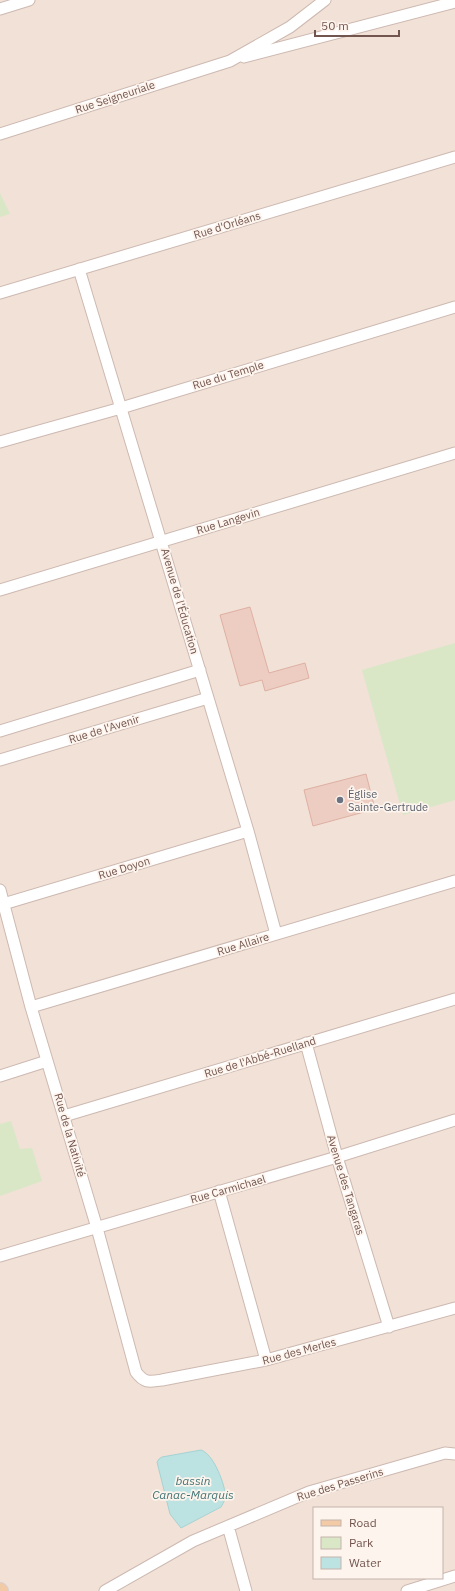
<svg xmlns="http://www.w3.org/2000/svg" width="455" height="1591" font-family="'IBM Plex Sans',sans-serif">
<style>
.residential{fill:#f1e1d6;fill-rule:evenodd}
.green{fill:#d9e7c7}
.water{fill:#bde2e2;stroke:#a5d3d3}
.building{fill:#edccc1;stroke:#deb0a3}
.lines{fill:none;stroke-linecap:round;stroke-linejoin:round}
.minor-casing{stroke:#cdb9b1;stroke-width:13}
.major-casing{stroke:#d8cfcd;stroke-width:16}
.minor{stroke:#fff;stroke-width:11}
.major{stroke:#f2caa6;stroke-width:14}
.worship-dot{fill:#6b7280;stroke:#fdf4ed;stroke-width:1.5}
.labels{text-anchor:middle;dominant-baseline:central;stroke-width:3.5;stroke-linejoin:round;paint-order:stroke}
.street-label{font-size:11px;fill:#72554e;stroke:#fdf4ed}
.worship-label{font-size:11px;fill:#5b616d;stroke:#fdf4ed;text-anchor:start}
.water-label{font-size:12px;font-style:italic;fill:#437576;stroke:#fdf4ed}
</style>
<rect width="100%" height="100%" fill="#faf0e7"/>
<path class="residential" d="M0,0H455V1591H0ZM314,1508H442V1578H314Z"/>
<path class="green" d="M0,193L10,214L0,217Z
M455,643V800L403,815L362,670Z
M11,1121L20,1149L32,1148L42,1181L0,1196V1124Z"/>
<path class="water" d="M201,1450C213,1454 223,1480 225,1492C226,1498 224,1502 221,1507L181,1528L170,1514L157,1462L159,1459L162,1457Z"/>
<path class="building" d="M250,607L269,673L305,663L309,678L265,691L262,680L240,686L220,615Z
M366,774L375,809L313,826L304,790Z"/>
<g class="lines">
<defs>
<path id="minor" d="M0,9L29,0
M244,57L455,2
M0,134L230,61L290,27L325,0
M79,269L248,831L276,934
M0,293L455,157
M0,442L121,408L455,307
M0,590L455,453
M0,731L200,670
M0,760L208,698
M0,890L31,1007L97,1228L136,1372C144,1383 149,1382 162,1380L266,1360L455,1308
M0,905L248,831
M31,1007L455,881
M306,1043L337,1157L389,1327
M0,1076L47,1061
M64,1116L455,999
M219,1191L266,1360
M0,1256L337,1157L455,1120
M228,1526L246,1591
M105,1591L193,1541L309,1492L445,1453L455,1454
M407,1591L455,1576"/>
<path id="major" d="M0,1590L1,1591"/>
</defs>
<use href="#minor" class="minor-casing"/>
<use href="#major" class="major-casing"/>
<use href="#minor" class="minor"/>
<use href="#major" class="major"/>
</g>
<circle class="worship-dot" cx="340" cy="800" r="4"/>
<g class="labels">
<g class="street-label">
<text transform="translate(115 97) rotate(-18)">Rue Seigneuriale</text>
<text transform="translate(227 225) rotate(-17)">Rue d'Orléans</text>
<text transform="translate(228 375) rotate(-17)">Rue du Temple</text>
<text transform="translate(228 521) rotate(-17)">Rue Langevin</text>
<text transform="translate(180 601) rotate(74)">Avenue de l'Éducation</text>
<text transform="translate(104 729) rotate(-17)">Rue de l'Avenir</text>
<text transform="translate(124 868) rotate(-17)">Rue Doyon</text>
<text transform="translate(243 944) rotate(-17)">Rue Allaire</text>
<text transform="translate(260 1057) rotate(-17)">Rue de l'Abbé-Ruelland</text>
<text transform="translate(70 1135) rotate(74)">Rue de la Nativité</text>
<text transform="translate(346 1185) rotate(73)">Avenue des Tangaras</text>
<text transform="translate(228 1189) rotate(-16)">Rue Carmichael</text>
<text transform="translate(299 1351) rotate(-15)">Rue des Merles</text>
<text transform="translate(340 1484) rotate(-17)">Rue des Passerins</text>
</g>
<g class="worship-label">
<text x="348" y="794">Église<tspan x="348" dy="13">Sainte-Gertrude</tspan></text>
</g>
<g class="water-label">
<text x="193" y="1480">bassin<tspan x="193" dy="14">Canac-Marquis</tspan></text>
</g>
</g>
<rect x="313" y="1507" width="130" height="72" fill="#fdf4ed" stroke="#c5b4ad"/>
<rect x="321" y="1520" width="20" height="6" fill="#f2caa6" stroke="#c5b4ad"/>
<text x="349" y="1527" font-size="12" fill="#72554e">Road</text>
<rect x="321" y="1537" width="20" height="12" fill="#d9e7c7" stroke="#c5b4ad"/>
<text x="349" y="1547" font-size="12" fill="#72554e">Park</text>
<rect x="321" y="1557" width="20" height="12" fill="#bde2e2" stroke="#c5b4ad"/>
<text x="349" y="1567" font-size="12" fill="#72554e">Water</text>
<path d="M315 30v6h84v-6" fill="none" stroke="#72554e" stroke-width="2"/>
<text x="321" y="30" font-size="12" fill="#72554e" stroke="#fdf4ed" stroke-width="3" paint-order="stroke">50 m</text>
</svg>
